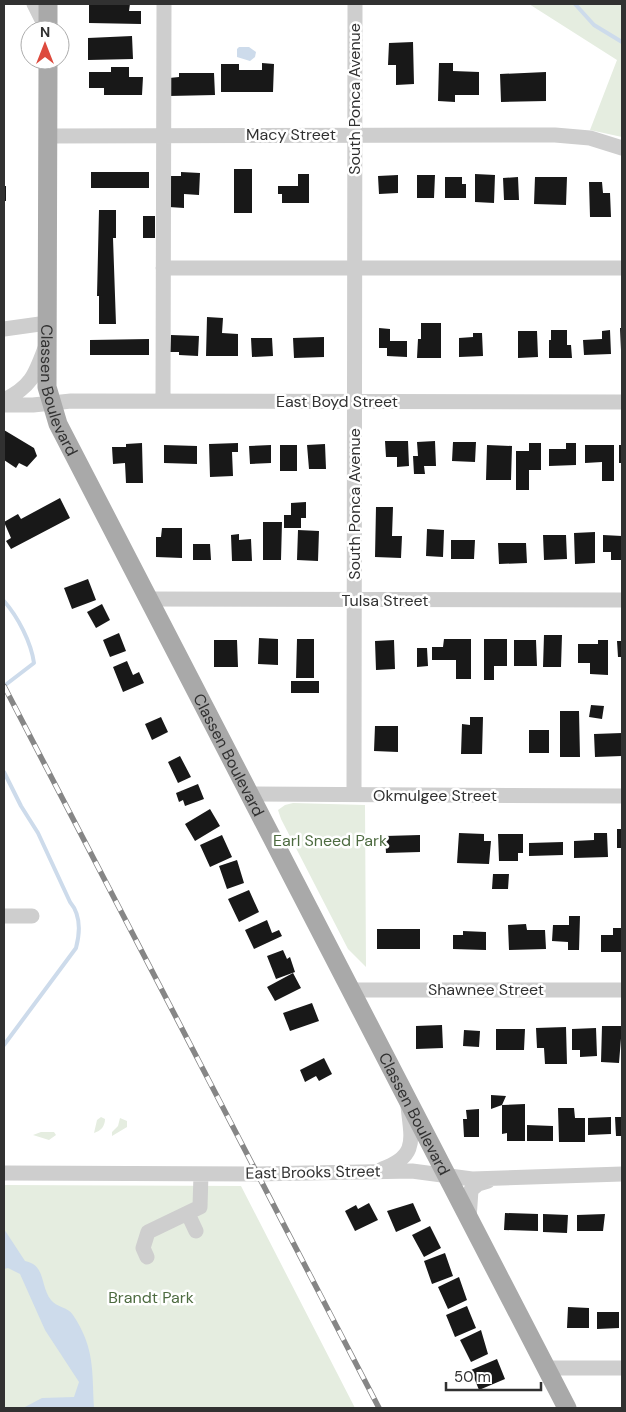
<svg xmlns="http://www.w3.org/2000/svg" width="626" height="1412" font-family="'DM Sans',sans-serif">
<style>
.green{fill:#e5ede0}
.water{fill:#cddbeb}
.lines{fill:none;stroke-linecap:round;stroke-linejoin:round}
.stream{stroke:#cddbeb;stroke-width:4}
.building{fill:#181818}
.minor{stroke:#cecece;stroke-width:15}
.major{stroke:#a9a9a9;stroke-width:19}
.rail-casing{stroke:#868686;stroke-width:5.5}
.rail{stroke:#fff;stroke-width:4;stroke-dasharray:11;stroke-linecap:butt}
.labels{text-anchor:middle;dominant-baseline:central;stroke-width:5;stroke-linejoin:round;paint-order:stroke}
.street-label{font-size:16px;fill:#313131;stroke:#fff}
.park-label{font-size:16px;fill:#4d6b40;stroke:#fff}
</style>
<rect width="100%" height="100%" fill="#fff"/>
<path class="green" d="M529,4H622V137L590,130L617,60Z
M293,803L365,805L366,967L348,949L281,819L278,810L285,805Z
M101,1117L105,1119C105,1126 101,1131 94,1133L97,1120Z
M120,1118L127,1121V1127L112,1136V1132L118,1126Z
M41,1132H54L56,1135L49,1140L33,1135Z
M4,1185L241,1186L355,1408H4Z"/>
<path class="water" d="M239,47H249L256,52L255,57L250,61L237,57V49Z
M4,1229L25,1261C46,1265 40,1286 51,1300C56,1307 68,1307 73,1315C95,1348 92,1371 94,1408H23L42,1398L74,1397L79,1382L45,1330L20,1274L8,1268L4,1269Z"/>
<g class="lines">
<path class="stream" d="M575,4L594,25L622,42
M4,601C18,617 31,642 34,663L4,686
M4,772L21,806L38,833L70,902C81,915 80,933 76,948L4,1045"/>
</g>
<path class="building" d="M89,4H130L129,11H141V24L89,23Z
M132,36L133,59L88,60V38Z
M413,42L414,84L396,85V65H388L389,43Z
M262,63L274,64L273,92H221V64H239V70H262Z
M439,63H453V71L479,72V95H455V102L438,101Z
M111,67H129V77H143L142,95H104V88H89V72H111Z
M546,72V101L501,102L500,74Z
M179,73H214L215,95L169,96V78L179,77Z
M234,169H252V213H234Z
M91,172H149V188H91Z
M181,172L200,173L199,195L184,194V208L169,207L170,176H181Z
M298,174H309V203H282V194H278V186H298Z
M475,174L495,175L494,203L475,202Z
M398,175V193L379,194L378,176Z
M417,175H435L434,198H417Z
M445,177H462V184H466V198H445Z
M518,177L519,200H504L503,178Z
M535,177H567L566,205L534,204Z
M589,182H602L603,193H610L611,217H590Z
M4,186H6V201H4Z
M99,210H116V238H113L116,324H99V296H97Z
M143,216H155V238H143Z
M207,317L223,318L222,333L238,334V356H206Z
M421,323H441V358H417L418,339H421Z
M379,328L390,329V341H407V357L387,356V348H379Z
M620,328H622V350H621Z
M551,330H567V345H571L572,358H549V340H551Z
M610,330L611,354L584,355L583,340L602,339V331Z
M518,331H537L538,357L518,358Z
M473,333H482L483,356L459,357V338L473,337Z
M171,335L199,336L198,356L179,355V352H170Z
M324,337V357L294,358L293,338Z
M251,338H272L273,356L252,357Z
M149,339V355H90V340Z
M4,430L34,448L37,456L27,467L19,463L16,468L4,460Z
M385,441H408L409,466L397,467V457H386Z
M435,441L436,466H424L425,474H414L413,456H418L417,442Z
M453,442H476L475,462L452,461Z
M142,443L143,483H126L125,463L113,464L112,447H126V444Z
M238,443V452H232L233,476L210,477L209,444Z
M529,443H541V470H529V490H516V451H529Z
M566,443H576V465L549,466V449H566Z
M325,444L326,469H309L307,445Z
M164,445L197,446V464L164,463Z
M271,445V463L250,464L249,446Z
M280,445H297V471H280Z
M487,445L512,446L511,480H486Z
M585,445H614V481H602V462L585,463Z
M619,445H622V463H619Z
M60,498L70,518L11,549L6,541L11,538L4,522L18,514L21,519Z
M306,502V518H301V528H284V515H291V503Z
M376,507H393L392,536H402L401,558L375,557Z
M263,522H282L281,560H263Z
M162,528H182V558L156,557V537H161Z
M427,529L444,530L443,557L426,556Z
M298,530L319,531L318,561L297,560Z
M595,532V563L575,564L574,533Z
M239,534V540L251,539L252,561H232L231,535Z
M543,535H566L567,559L544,560Z
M603,535L622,536V560H611V552H603Z
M451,540H475L474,559H451Z
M498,543H526L527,563L499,564Z
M193,544H210L211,560H193Z
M88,579L96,600L72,609L64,588Z
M102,604L110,620L96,628L87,612Z
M119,633L126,651L110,657L103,640Z
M544,635H562L561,667H543Z
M259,638L278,639V665L258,664Z
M297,639H314V678H296Z
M444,639H471V679H456V660H432V647H443Z
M484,639H507V666H494V680H484Z
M214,640H237L238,667H214Z
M394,640L395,669L376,670L375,641Z
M514,640H536L537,666H514Z
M598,640H608V675L590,674V663H578V644H598Z
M617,641H622V657H618Z
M417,648H427L428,666L417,667Z
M127,661L133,675L139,672L144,683L123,692L113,667Z
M291,681H319V693H291Z
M591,705L604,706L602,719L589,717Z
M560,711H579L580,757H560Z
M161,717L168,732L152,740L145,724Z
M470,717H483L482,754H461L462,724L470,725Z
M375,726H398V752L374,751Z
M529,730H549V753H529Z
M622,733V756L595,757L594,734Z
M180,756L191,777L178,783L168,762Z
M198,784L204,799L185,806L183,800L179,802L176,793Z
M210,809L220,826L195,841L185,824Z
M617,829H622V848H617Z
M459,833L484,834V841H491L489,864L457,863Z
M594,833H607L608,857L574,858V841L594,840Z
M498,834H523V853H518V861H499Z
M222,835L232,857L210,867L200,845Z
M420,835V852L386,853L385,836Z
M563,842V855L529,856V843Z
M237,860L244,883L227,889L219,866Z
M493,874H509L508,889H492Z
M249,890L259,912L239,922L228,899Z
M569,916H580L579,950H568V942L552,941L553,925H569Z
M267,920L272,933L279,930L282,936L254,949L245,930Z
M526,924L527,930H545L546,949L509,950L508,925Z
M613,928H622V952H601V935H613Z
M377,929H420V949H377Z
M463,931L486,932V950L453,949V935H463Z
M283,950L287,959L290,957L295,972L276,979L267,956Z
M293,973L301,988L275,1001L267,987Z
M312,1003L319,1021L290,1031L283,1013Z
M442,1025L443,1048L416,1049V1026Z
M602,1026H622L619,1063L601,1062Z
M566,1027L567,1064H545L544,1048H537L536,1028Z
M596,1028L597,1056L580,1057V1050H572V1029Z
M496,1029H525L524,1050H496Z
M464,1030L480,1031L479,1047L463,1046Z
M324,1058L332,1074L319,1081L316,1076L305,1082L300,1070Z
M491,1095L506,1096L502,1105L525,1104V1141H507V1133L502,1134V1105L491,1109Z
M558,1108H574L575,1118H585V1142H559Z
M479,1109V1137H464L463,1119H467L466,1110Z
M611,1117V1134L588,1135V1118Z
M615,1117H622V1136H616Z
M527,1125L553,1126V1141H527Z
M369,1203L378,1220L355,1231L345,1211L356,1205L358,1209Z
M413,1203L421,1221L396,1232L387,1211Z
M505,1213L538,1214V1231L504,1230Z
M543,1214L568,1215L567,1233L543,1232Z
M605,1214L603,1231H577V1215Z
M430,1226L441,1248L424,1257L412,1235Z
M445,1253L453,1276L432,1284L424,1261Z
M459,1277L467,1300L448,1309L438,1287Z
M467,1306L476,1328L455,1337L446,1315Z
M568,1307L589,1308V1328H567Z
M597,1312H619V1328L597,1329Z
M481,1330L488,1354L471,1362L460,1340Z
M497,1359L505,1379L479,1390L471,1370Z"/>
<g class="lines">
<path class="minor" d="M34,4L47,30
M48,136L555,135L590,138L622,148
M163,268H622
M4,329L47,323
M4,400C31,387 35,375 45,348
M163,401L164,4
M4,405H33L71,401L622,402
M147,599L622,600
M248,794L622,796
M354,794L355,4
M4,916H32
M350,990H622
M382,1169C419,1156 411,1138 408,1106
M4,1173L256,1174L412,1171L472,1179L622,1174
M188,1214L196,1231
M469,1219L471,1190L478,1184L488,1181
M147,1257L143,1248L148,1232L200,1207L201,1174
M546,1368H622"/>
<g class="major">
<path d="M48,30V4"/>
<path id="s1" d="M48,60L47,387L58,424L567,1408"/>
</g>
<defs>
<path id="rail" d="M4,686L379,1408"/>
</defs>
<use href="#rail" class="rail-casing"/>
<use href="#rail" class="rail"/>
</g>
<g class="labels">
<g class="street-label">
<text transform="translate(354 99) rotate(-90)">South Ponca Avenue</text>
<text x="291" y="134">Macy Street</text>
<text stroke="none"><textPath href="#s1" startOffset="332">Classen Boulevard</textPath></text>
<text x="337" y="401">East Boyd Street</text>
<text transform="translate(354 504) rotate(-90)">South Ponca Avenue</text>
<text x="385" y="600">Tulsa Street</text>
<text stroke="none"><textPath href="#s1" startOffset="738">Classen Boulevard</textPath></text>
<text x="435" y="795">Okmulgee Street</text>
<text x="486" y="989">Shawnee Street</text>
<text stroke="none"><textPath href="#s1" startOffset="1142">Classen Boulevard</textPath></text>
<text transform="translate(313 1172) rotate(-1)">East Brooks Street</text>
</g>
<g class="park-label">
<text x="330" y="840">Earl Sneed Park</text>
<text x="151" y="1297">Brandt Park</text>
</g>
</g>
<rect width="626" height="1412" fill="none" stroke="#313131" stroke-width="10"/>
<g transform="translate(45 45)"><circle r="24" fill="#ffffff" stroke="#adadad"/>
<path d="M0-4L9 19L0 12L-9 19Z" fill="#dd4a3d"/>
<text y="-8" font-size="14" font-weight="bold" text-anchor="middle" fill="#313131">N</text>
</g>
<path d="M446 1382v8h95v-8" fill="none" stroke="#313131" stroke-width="2.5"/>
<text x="454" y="1382" font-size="15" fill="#313131" stroke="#ffffff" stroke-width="4" paint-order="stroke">50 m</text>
</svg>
